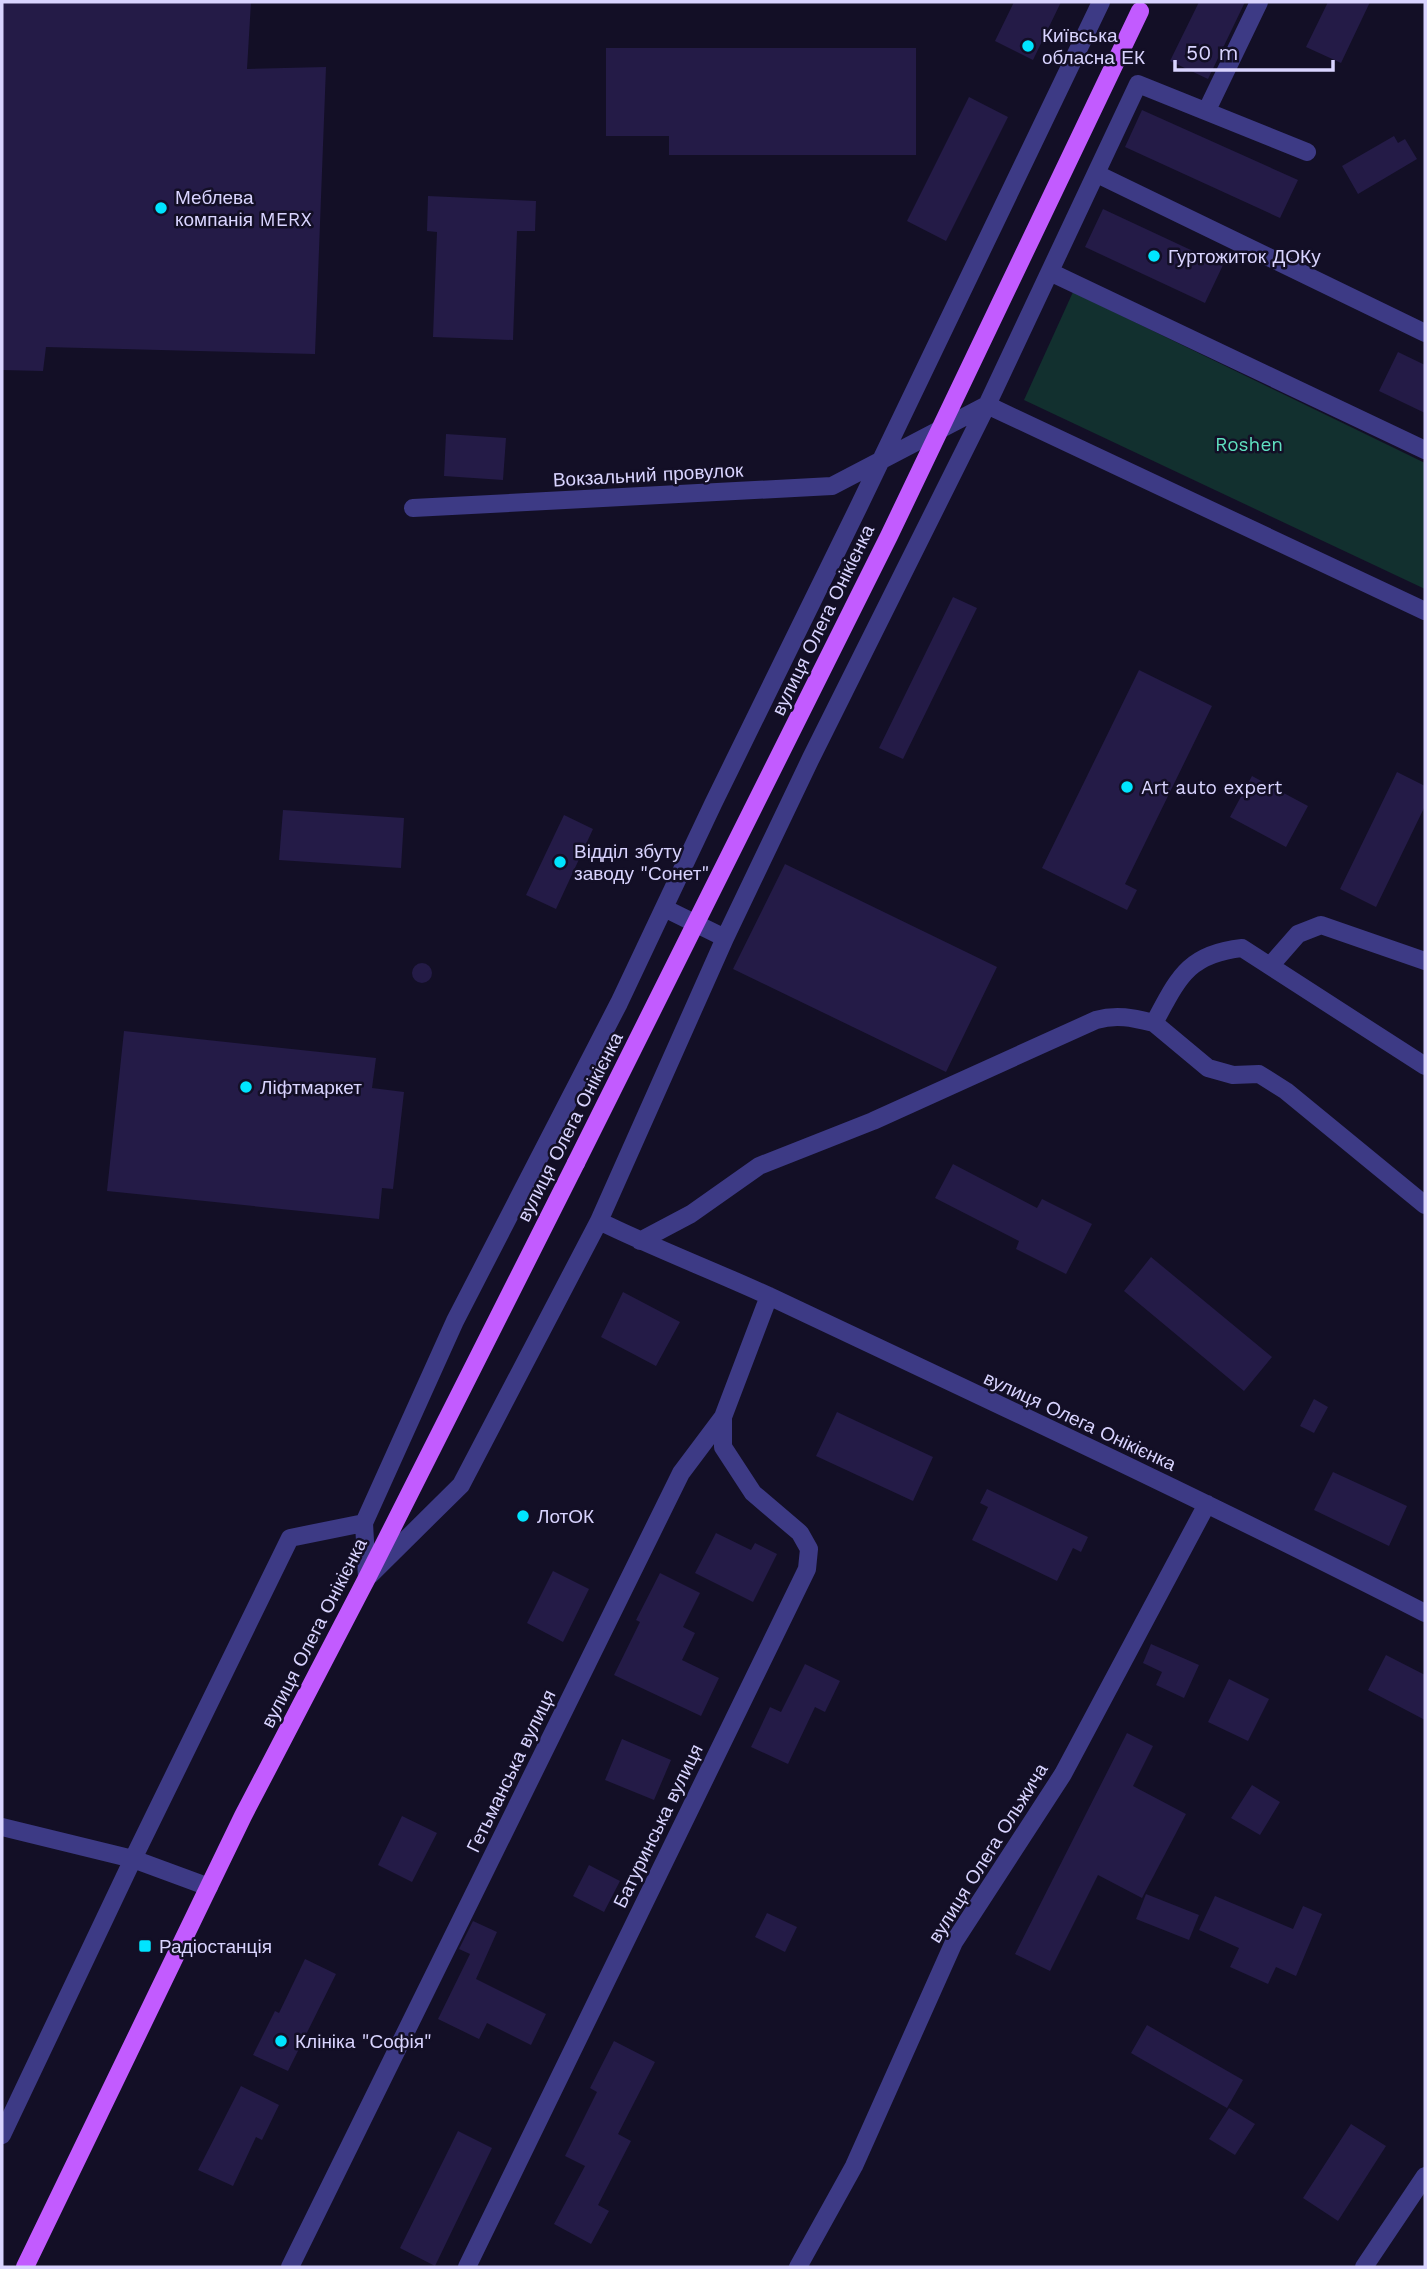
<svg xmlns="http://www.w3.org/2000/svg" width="1427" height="2269" font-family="'Work Sans',sans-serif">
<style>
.green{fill:#12302f}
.building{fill:#241b47}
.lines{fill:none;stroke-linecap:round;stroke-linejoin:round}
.minor{stroke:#3d3a85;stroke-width:18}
.major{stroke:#c25bff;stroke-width:18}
.major-bridge{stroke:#c25bff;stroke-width:18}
.poi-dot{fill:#00e5ff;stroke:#130f26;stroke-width:2.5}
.labels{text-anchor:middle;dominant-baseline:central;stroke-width:5;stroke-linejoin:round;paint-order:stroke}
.poi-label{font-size:19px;fill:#d9d4ff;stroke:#130f26;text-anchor:start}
.park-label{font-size:19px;fill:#5fe0c0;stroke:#130f26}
.street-label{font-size:19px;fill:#d9d4ff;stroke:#130f26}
</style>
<rect width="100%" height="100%" fill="#130f26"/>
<path class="green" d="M1073,292L1425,463V589L1024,400Z"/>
<path class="building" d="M2,2H251L247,69L326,67L315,354L46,347L43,371L2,370Z
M1014,2H1061L1033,60L995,41Z
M1199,2H1245L1208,79L1170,61Z
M1328,2H1370L1341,63L1306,47Z
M606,48H916V155H669V136H606Z
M969,97L1008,117L946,241L907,221Z
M1142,110L1298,180L1280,218L1125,147Z
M1394,136L1398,143L1405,139L1417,159L1358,194L1342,166Z
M428,196L536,201L535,231H517L513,340L433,337L437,232L427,231Z
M1103,209L1223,265L1205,303L1085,247Z
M1398,352L1425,365V413L1379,391Z
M446,434L506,438L503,480L444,476Z
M953,597L977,608L903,759L879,748Z
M1139,670L1212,706L1125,884L1137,890L1127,910L1042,868Z
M1397,772L1425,786V806L1376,907L1340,889Z
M1252,776L1308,806L1286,847L1230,817Z
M283,810L404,818L401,868L279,860Z
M564,815L593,829L556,909L526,895Z
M785,864L997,967L946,1072L733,969Z
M412 973a10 10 0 1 1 20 0a10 10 0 1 1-20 0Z
M124,1031L376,1058L372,1088L404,1092L393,1189L382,1188L379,1219L107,1191Z
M953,1164L1037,1208L1042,1199L1092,1224L1066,1274L1016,1249L1019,1241L935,1198Z
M1151,1257L1272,1357L1244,1391L1124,1291Z
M623,1292L680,1322L656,1366L601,1337Z
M1314,1399L1328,1407L1314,1433L1300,1426Z
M837,1412L933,1457L913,1501L816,1456Z
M1333,1472L1407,1506L1389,1546L1314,1510Z
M987,1489L1088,1537L1081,1552L1073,1548L1057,1581L972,1540L988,1507L980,1503Z
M716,1533L751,1550L755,1543L777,1554L753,1602L695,1573Z
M553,1571L589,1589L563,1642L527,1623Z
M660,1573L700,1593L683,1627L695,1633L682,1660L719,1678L701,1716L614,1675L640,1622L636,1620Z
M1151,1644L1199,1665L1184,1698L1156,1685L1162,1672L1143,1663Z
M1386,1655L1425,1675V1720L1368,1690Z
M805,1664L840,1681L825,1712L815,1707L788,1764L751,1747L770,1707L781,1712Z
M1229,1679L1269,1699L1248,1741L1208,1722Z
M1127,1733L1153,1746L1133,1786L1186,1814L1142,1898L1098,1875L1050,1971L1015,1954Z
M622,1739L671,1760L654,1800L605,1780Z
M1252,1785L1280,1802L1260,1835L1231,1818Z
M402,1816L437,1833L412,1882L378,1865Z
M589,1865L620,1881L604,1912L573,1896Z
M1146,1894L1199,1915L1189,1940L1136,1919Z
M1215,1896L1293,1929L1303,1906L1322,1914L1296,1976L1276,1967L1268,1984L1230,1967L1239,1948L1199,1930Z
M767,1913L797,1927L785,1952L755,1937Z
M473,1921L497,1932L476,1979L546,2014L531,2045L487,2023L479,2039L438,2019L470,1954L459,1949Z
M305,1959L336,1974L288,2071L253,2055L275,2011L279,2013Z
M1147,2025L1243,2080L1227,2108L1131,2053Z
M614,2041L655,2062L618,2134L631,2141L598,2205L609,2211L591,2244L554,2224L585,2166L565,2156L597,2092L590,2088Z
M241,2086L279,2105L262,2140L256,2137L233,2186L198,2170Z
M1229,2108L1255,2124L1235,2155L1209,2139Z
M1351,2124L1386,2146L1338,2221L1303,2198Z
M458,2131L492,2148L435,2266L400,2248Z"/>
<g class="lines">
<path class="minor" d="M1207,110L1259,2
M1097,174L1425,333
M1050,272L1425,450
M987,405L1425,611
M413,508L832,486L987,405
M664,908L725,938
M1270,966L1298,934L1321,925L1425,961
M1154,1023L1208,1068L1233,1075L1259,1074L1286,1091L1425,1205
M599,1221C656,1249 715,1271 773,1298C991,1401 1210,1503 1425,1613
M640,1241L691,1214L759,1166L873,1121L1096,1020C1117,1014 1133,1018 1154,1023C1178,979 1187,954 1242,948L1425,1066
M370,1575L461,1485L599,1221L725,938L811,758L987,405L1138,84L1307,152
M367,1578L364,1523L455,1321L619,1003L713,804L859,506L1101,2
M2,1827L133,1859L209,1887
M2,2135L133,1859L290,1538L364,1523
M290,2267L681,1473L723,1417L769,1296
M467,2267L807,1569L809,1549L800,1533L753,1493L723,1447V1417
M798,2267L854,2166L954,1942L1063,1774L1207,1504
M1364,2267L1425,2176"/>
<path class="major" d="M25,2267L243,1816L367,1578L576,1163"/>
<path class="major-bridge" d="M576,1163L889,536L1140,11"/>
</g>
<g class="poi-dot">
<circle cx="1028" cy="46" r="7"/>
<circle cx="161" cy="208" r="7"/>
<circle cx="1154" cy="256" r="7"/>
<circle cx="1127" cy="787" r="7"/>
<circle cx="560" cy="862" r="7"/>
<circle cx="246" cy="1087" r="7"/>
<circle cx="523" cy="1516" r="7"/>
<rect x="138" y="1939" width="14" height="14" rx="3.5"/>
<circle cx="281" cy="2041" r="7"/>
</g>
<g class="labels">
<g class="poi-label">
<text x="1042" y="35">Київська<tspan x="1042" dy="22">обласна ЕК</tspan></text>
<text x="175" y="197">Меблева<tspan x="175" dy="22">компанія MERX</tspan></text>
<text x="1168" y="256">Гуртожиток ДОКу</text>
<text x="1141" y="787">Art auto expert</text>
<text x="574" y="851">Відділ збуту<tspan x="574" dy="22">заводу "Сонет"</tspan></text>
<text x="260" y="1087">Ліфтмаркет</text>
<text x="537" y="1516">ЛотОК</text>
<text x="159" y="1946">Радіостанція</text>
<text x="295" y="2041">Клініка "Софія"</text>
</g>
<g class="park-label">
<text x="1249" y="444">Roshen</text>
</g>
<g class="street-label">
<text transform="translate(648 475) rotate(-3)">Вокзальний провулок</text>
<text transform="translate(823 620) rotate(-64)">вулиця Олега Онікієнка</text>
<text transform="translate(570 1127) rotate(-63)">вулиця Олега Онікієнка</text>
<text transform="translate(1080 1421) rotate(25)">вулиця Олега Онікієнка</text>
<text transform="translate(314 1633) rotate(-63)">вулиця Олега Онікієнка</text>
<text transform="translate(511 1771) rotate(-64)">Гетьманська вулиця</text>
<text transform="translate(658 1826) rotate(-64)">Батуринська вулиця</text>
<text transform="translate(988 1853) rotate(-58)">вулиця Олега Ольжича</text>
</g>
</g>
<rect width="1427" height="2269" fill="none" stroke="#d9d4ff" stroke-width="7"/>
<path d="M1175 60v10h158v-10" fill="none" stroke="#d9d4ff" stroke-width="3.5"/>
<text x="1186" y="60" font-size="21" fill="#d9d4ff" stroke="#130f26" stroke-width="5" paint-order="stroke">50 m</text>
</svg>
